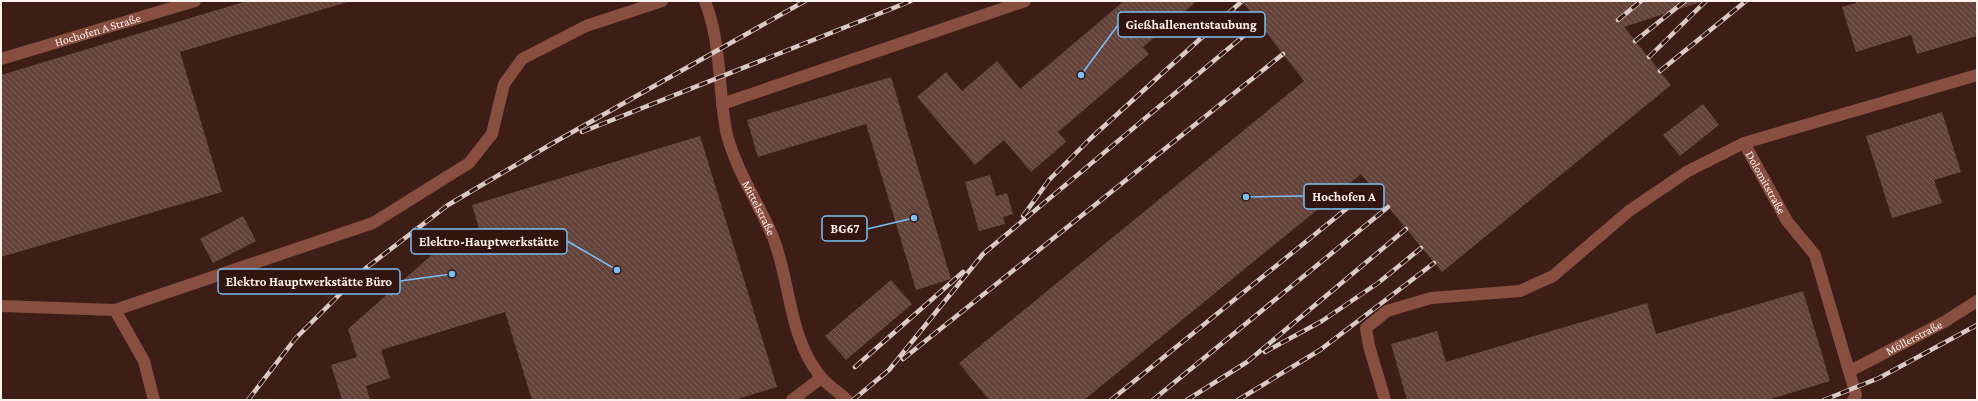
<svg xmlns="http://www.w3.org/2000/svg" width="1978" height="401" font-family="'Crimson Pro',serif">
<style>
.building{fill:url(#building-back-hatch)}
.lines{fill:none;stroke-linecap:round;stroke-linejoin:round}
.minor{stroke:#884f40;stroke-width:12}
.rail-casing{stroke:#dacac7;stroke-width:4.5}
.rail{stroke:#31150e;stroke-width:3;stroke-dasharray:9;stroke-linecap:butt}
.labels{text-anchor:middle;dominant-baseline:central;stroke-width:3.5;stroke-linejoin:round;paint-order:stroke}
.street-label{font-size:12px;fill:#fef1ee;stroke:#31150e}
.leader{fill:none;stroke:#7abff8;stroke-width:1.5}
.callout-dot{fill:#7abff8;stroke:#31150e;stroke-width:1.5}
.callout{fill:#31150e;stroke:#7abff8;stroke-width:1.5}
.callout-label{font-size:13px;text-anchor:middle;font-weight:bold;fill:#fef1ee}
</style>
<defs>
<pattern id="building-back-hatch" width="6" height="6" patternUnits="userSpaceOnUse"><rect width="6" height="6" fill="#64433b"/><path d="M-1 5l2 2M0 0l6 6M5-1l2 2" fill="none" stroke="#7b5f58"/></pattern>
</defs>
<rect width="100%" height="100%" fill="#3c1e17"/>
<path class="building" d="M247,1H351L180,52L222,192L1,257V75Z
M1124,1H1197L1143,47L1149,54L1058,132L1066,142L1031,172L1004,140L975,165L917,97L946,72L962,91L997,61L1020,89Z
M1242,1H1704L1624,27L1671,85L1442,272L1361,174L1084,400H989L959,363L1304,81Z
M1856,1H1977V36L1917,54L1911,35L1856,52L1842,7L1856,3Z
M891,77L951,279L916,290L866,124L758,157L747,120Z
M1703,104L1719,125L1680,156L1663,135Z
M1942,112L1961,172L1934,180L1942,203L1892,218L1866,136Z
M700,136L777,387L734,400H532L505,312L381,350L390,378L366,386L370,400H342L331,365L357,357L348,329L452,237L479,228L472,205Z
M990,175L996,196L1007,193L1013,214L1003,217L1005,224L979,231L965,182Z
M243,216L256,241L213,263L200,239Z
M891,280L912,304L846,360L825,336Z
M1803,291L1830,381L1767,400H1407L1391,344L1437,331L1446,362L1647,303L1656,334Z"/>
<g class="lines">
<g class="minor">
<path id="s1" d="M705,1C711,17 715,34 717,51C721,79 721,108 727,135C737,172 758,202 773,237C791,283 788,336 820,376C827,385 839,392 847,400"/>
<path id="s2" d="M1,59L195,1"/>
<path d="M722,104L1025,1"/>
<path id="s3" d="M1744,143L1787,221L1815,255L1854,388L1856,395L1853,400"/>
<path d="M1,306L115,310L373,223L469,163L492,134L504,84L522,59L586,26L662,1"/>
<path d="M115,310L144,361L154,400"/>
<path id="s4" d="M1850,371L1944,322L1977,301"/>
<path d="M792,400L821,378"/>
<path d="M1385,400L1369,346L1366,328L1387,311L1431,298L1520,291L1553,276L1629,211L1688,171L1744,143L1977,75"/>
</g>
<defs>
<path id="rail" d="M1618,20L1641,1
M1635,41L1685,1
M1649,57L1706,1
M1660,71L1746,1
M582,132L911,1
M1023,216L1049,180L1091,138L1242,1
M1265,352L1322,321L1378,283L1421,248
M903,359L1283,54
M855,367L963,272
M248,400L295,339L366,268L448,205L553,143L805,1
M853,400L889,370L983,254L1259,23
M1111,400L1372,188
M1153,400L1388,207
M1187,400L1247,362L1406,229
M1238,400L1320,350L1434,263
M1824,400L1879,378L1977,325"/>
</defs>
<use href="#rail" class="rail-casing"/>
<use href="#rail" class="rail"/>
</g>
<g class="labels">
<g class="street-label">
<text stroke="none"><textPath href="#s2" startOffset="101">Hochofen A Straße</textPath></text>
<text stroke="none"><textPath href="#s3" startOffset="45">Dolomitstraße</textPath></text>
<text stroke="none"><textPath href="#s1" startOffset="216">Mittelstraße</textPath></text>
<text stroke="none"><textPath href="#s4" startOffset="72">Möllerstraße</textPath></text>
</g>
</g>
<path class="leader" d="M1081 75L1118 25M1246 197L1304 196M914 218L867 229M617 270L567 241M452 274L400 281"/>
<g class="callout-dot">
<circle cx="1081" cy="75" r="4"/>
<circle cx="1246" cy="197" r="4"/>
<circle cx="914" cy="218" r="4"/>
<circle cx="617" cy="270" r="4"/>
<circle cx="452" cy="274" r="4"/>
</g>
<g class="callout">
<rect x="1118" y="12" width="147" height="25" rx="4"/>
<rect x="1304" y="184" width="80" height="25" rx="4"/>
<rect x="822" y="216" width="45" height="25" rx="4"/>
<rect x="411" y="229" width="156" height="25" rx="4"/>
<rect x="218" y="269" width="182" height="25" rx="4"/>
</g>
<g class="callout-label">
<text x="1191" y="29">Gießhallenentstaubung</text>
<text x="1344" y="201">Hochofen A</text>
<text x="845" y="233">BG67</text>
<text x="489" y="246">Elektro-Hauptwerkstätte</text>
<text x="309" y="286">Elektro Hauptwerkstätte Büro</text>
</g>
<rect width="1978" height="401" fill="none" stroke="#fef1ee" stroke-width="4"/>
</svg>
